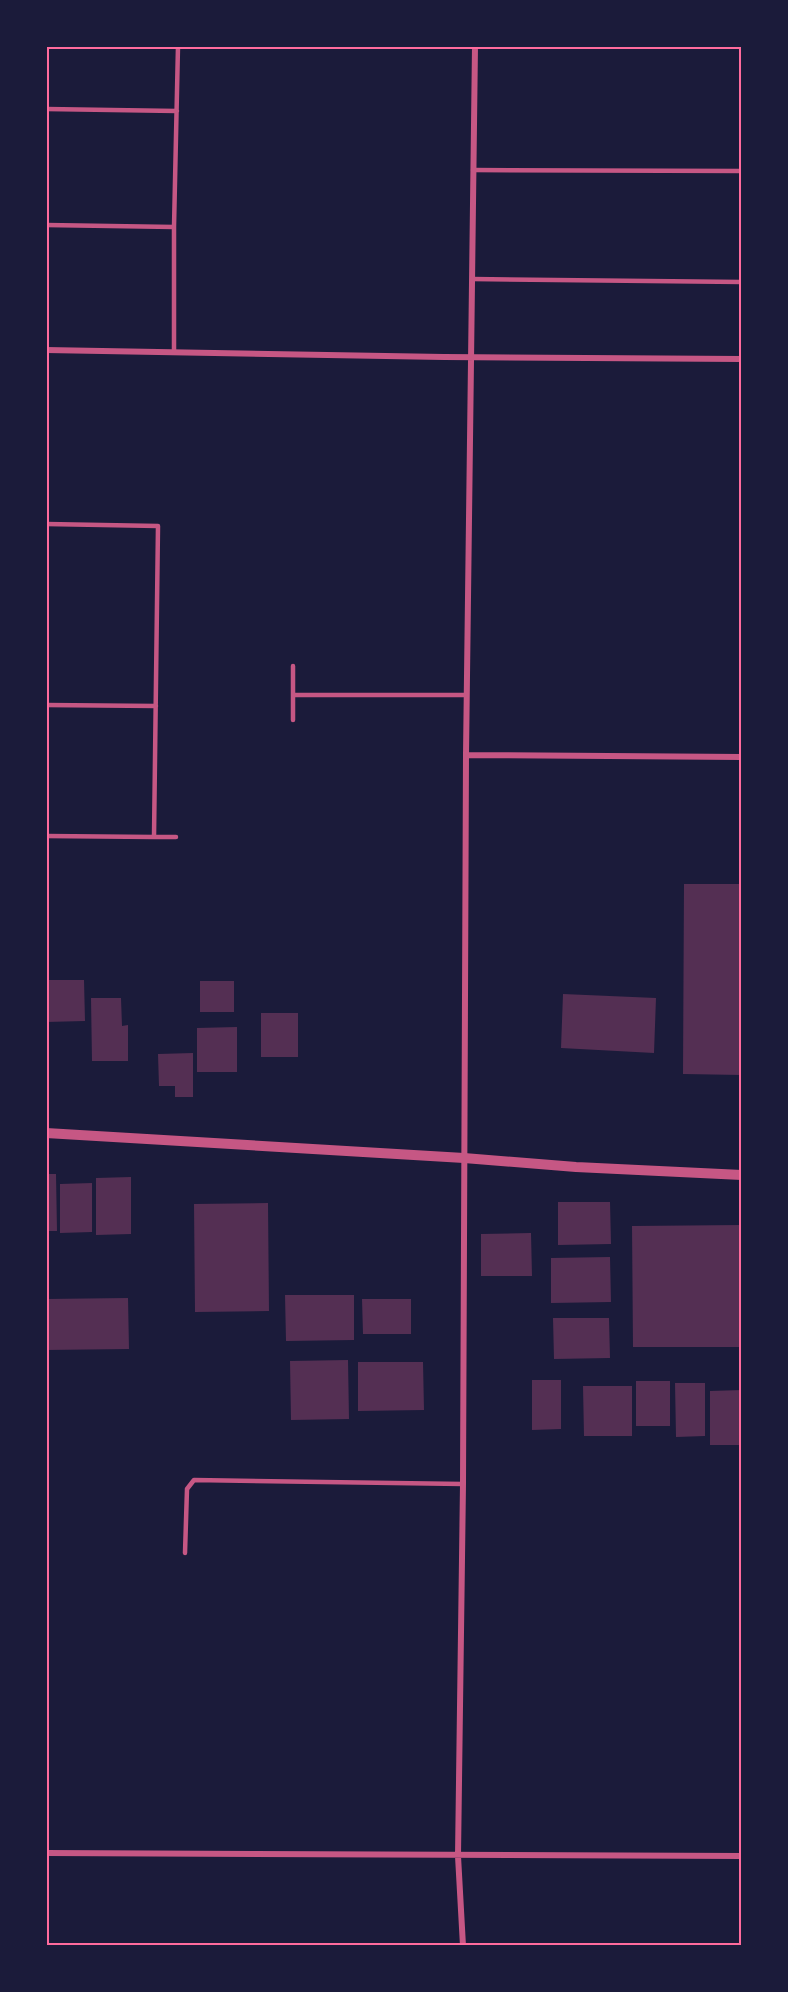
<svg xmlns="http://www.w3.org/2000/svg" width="788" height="1992" font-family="Quicksand,sans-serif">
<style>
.building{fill:#542f53}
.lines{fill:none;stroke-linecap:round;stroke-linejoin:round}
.service{stroke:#c65784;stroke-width:4.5}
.minor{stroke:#c65784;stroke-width:6}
.tertiary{stroke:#c65784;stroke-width:10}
.neatline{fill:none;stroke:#ff6b9d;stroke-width:2}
</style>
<rect width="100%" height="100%" fill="#1b1b3a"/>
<path class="building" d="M684,884H742V1075L683,1074Z
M46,980H84L85,1021L46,1022Z
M200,981H234V1012H200Z
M563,994L656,998L654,1053L561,1048Z
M91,998H121L122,1026L128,1025V1061H92Z
M261,1013H298V1057H261Z
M237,1027V1072H197V1028Z
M193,1053V1097H175V1086H159L158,1054Z
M46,1174H56L57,1231H46Z
M131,1177V1234L96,1235V1178Z
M92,1183V1232L60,1233V1184Z
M558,1202H610L611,1244L558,1245Z
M268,1203L269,1311L195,1312L194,1204Z
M742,1225V1347H633L632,1226Z
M531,1233L532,1276H481V1234Z
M610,1257L611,1302L551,1303V1258Z
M285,1295H354V1340L286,1341Z
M128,1298L129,1349L46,1350V1299Z
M362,1299H411V1334H363Z
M553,1318H609L610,1358L554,1359Z
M348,1360L349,1419L291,1420L290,1361Z
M358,1362H423L424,1410L358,1411Z
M532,1380H561V1429L532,1430Z
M636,1381H670V1426H636Z
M675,1383H705V1436L676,1437Z
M583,1386H632V1436H584Z
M742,1390V1445H710V1391Z"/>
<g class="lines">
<path class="service" d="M46,109L177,111
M473,170L742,171
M46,225L174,227
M472,279L742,282
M174,351V227L178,46
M46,524L158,526L154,837L46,836
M293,666V720
M294,695H466
M46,705L156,706
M154,837H176
M185,1553L187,1489L194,1480L463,1484"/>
<path class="minor" d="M46,350L444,357L742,359
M466,755L742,757
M46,1853L742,1856
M463,1946L458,1856L463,1484L466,755L475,46"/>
<path class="tertiary" d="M46,1133L464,1158L576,1167L742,1175"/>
</g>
<rect width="788" height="1992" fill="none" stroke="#1b1b3a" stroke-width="96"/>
<rect x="48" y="48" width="692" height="1896" class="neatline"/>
</svg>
